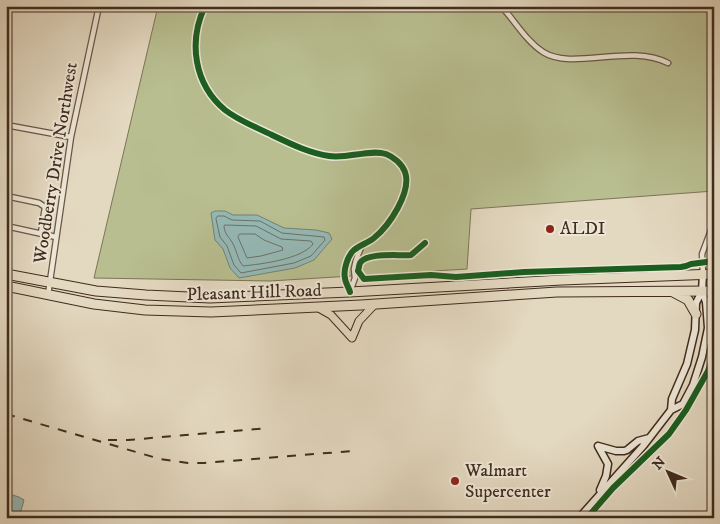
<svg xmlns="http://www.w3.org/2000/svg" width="720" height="524" font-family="'IM FELL DW Pica',serif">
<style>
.green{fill:#b8be90;stroke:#7c7557}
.water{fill:#95b9b5;stroke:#738179}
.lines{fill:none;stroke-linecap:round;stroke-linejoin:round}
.shore{stroke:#6b726a;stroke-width:1}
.street-casing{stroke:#6a5746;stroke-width:7}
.secondary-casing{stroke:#412c1e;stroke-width:9}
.primary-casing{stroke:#412c1e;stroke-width:9}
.highway-casing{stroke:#412c1e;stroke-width:11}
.street{stroke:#ede6d6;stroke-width:4.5}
.secondary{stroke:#ede6d6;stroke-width:6}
.primary{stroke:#e3d8c0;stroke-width:7}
.highway{stroke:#e3d8c0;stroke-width:9}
.rail{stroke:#412c1e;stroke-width:2;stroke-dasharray:9 9;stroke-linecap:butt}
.cycleway-casing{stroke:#ede6d6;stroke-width:9}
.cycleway{stroke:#1b5e20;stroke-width:6}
.poi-dot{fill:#8f2418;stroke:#ede6d6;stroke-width:2}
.labels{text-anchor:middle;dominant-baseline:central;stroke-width:4;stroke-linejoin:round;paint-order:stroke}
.street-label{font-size:18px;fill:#412c1e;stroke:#ede6d6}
.poi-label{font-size:18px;fill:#412c1e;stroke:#ede6d6;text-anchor:start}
</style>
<rect width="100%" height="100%" fill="#e3d8c0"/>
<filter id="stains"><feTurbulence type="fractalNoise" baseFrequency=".004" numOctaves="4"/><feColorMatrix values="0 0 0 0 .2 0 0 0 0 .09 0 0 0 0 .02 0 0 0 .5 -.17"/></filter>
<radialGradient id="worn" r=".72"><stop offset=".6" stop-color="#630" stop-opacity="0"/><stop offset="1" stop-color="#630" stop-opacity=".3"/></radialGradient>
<path class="green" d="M158,6H714V191L471,209L467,269L270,281L94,278Z"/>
<path class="water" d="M215,211H225L233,215H257L284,228L316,230L329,233L332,239L314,260L295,268L239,278L230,268L223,249L215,240L211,213Z
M6,493L19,497L24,500L19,518H6Z"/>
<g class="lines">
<path class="shore" d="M218,216H224L232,220L260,221L282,233L324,237L325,240L311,256L294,263L241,273L234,265L227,246L220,237L216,219Z
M225,225L256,226L281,239L311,241L313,244C302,259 262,264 243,266C237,259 237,250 232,242C228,236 225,234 224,227Z
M240,234H255L264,240L282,247L283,250L261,256L247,258L238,237Z"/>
<defs>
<path id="street" d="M205,6C188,42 194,84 225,110C239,121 256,127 272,135C291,144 309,153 329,156C347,159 370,149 386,154C394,157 402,164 405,172C412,192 389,226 374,238C368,243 360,245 354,250C348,255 343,270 345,278C345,282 349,288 350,292
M501,6C515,21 526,41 543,52C573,71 629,43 668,63
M6,125L71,137
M6,196L39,203L45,207L41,233
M6,226L56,237
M703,274L702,254L714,222
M350,292L355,278L354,269L356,260L362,245
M48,295L71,137L99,6"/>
<path id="secondary" d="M709,325L714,312
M671,410L672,399L687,364L695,330L696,303L702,291
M598,446L608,464L606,476L600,490
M598,446L616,451H624L627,450L638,441L649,438
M579,518L644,445L671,410L683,404L693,385L702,357L708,328L706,302L702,291L703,274"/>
<path id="primary" d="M317,307L331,315L352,338L359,321L375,304"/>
<path id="highway" d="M6,274L96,291L146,295L210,298L350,292L562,280L714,274
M6,286L94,304L145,310L211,312L361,305L557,292L714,291
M673,292L688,300L696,314"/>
</defs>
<use href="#street" class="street-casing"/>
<use href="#secondary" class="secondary-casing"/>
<use href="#primary" class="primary-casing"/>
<use href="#highway" class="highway-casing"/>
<use href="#street" class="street"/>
<use href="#secondary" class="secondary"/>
<use href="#primary" class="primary"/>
<use href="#highway" class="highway"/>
<path class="rail" d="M6,414L160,459L188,463H204L352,451
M108,440H128L268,428"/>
<defs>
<path id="cycleway" d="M205,6C188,42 194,84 225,110C239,121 256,127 272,135C291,144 309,153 329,156C347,159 370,149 386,154C394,157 402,164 405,172C412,192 389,226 374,238C368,243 360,245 354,250C348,255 343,270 345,278C345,282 349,288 350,292
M425,243L411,255C399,256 367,252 360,263C359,265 359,268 358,271L364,279L431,275L456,277L524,272L681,267L686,266L691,264L714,261
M587,518L613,488L669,434L686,410L708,371L714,351"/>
</defs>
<use href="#cycleway" class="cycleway-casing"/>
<use href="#cycleway" class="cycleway"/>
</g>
<g class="poi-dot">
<circle cx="550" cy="229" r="5"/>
<circle cx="455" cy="481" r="5"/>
</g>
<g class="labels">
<g class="street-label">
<text transform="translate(56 163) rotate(-81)">Woodberry Drive Northwest</text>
<text transform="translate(254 293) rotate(-2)">Pleasant Hill Road</text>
</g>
<g class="poi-label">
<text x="560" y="229">ALDI</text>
<text x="465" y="471">Walmart<tspan x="465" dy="21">Supercenter</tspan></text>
</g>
</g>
<rect width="720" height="524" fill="none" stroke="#e3d8c0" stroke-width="25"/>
<rect x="8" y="8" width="705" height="509" fill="none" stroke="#412c1e" stroke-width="2.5"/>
<rect x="12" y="12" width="695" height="499" fill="none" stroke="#412c1e"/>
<g transform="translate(668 472) rotate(314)" stroke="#ede6d6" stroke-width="4" paint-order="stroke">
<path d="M0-4L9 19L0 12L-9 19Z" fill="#412c1e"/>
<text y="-8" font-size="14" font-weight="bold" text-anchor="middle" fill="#412c1e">N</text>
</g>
<rect width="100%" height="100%" filter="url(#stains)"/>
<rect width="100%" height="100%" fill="url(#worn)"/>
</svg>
